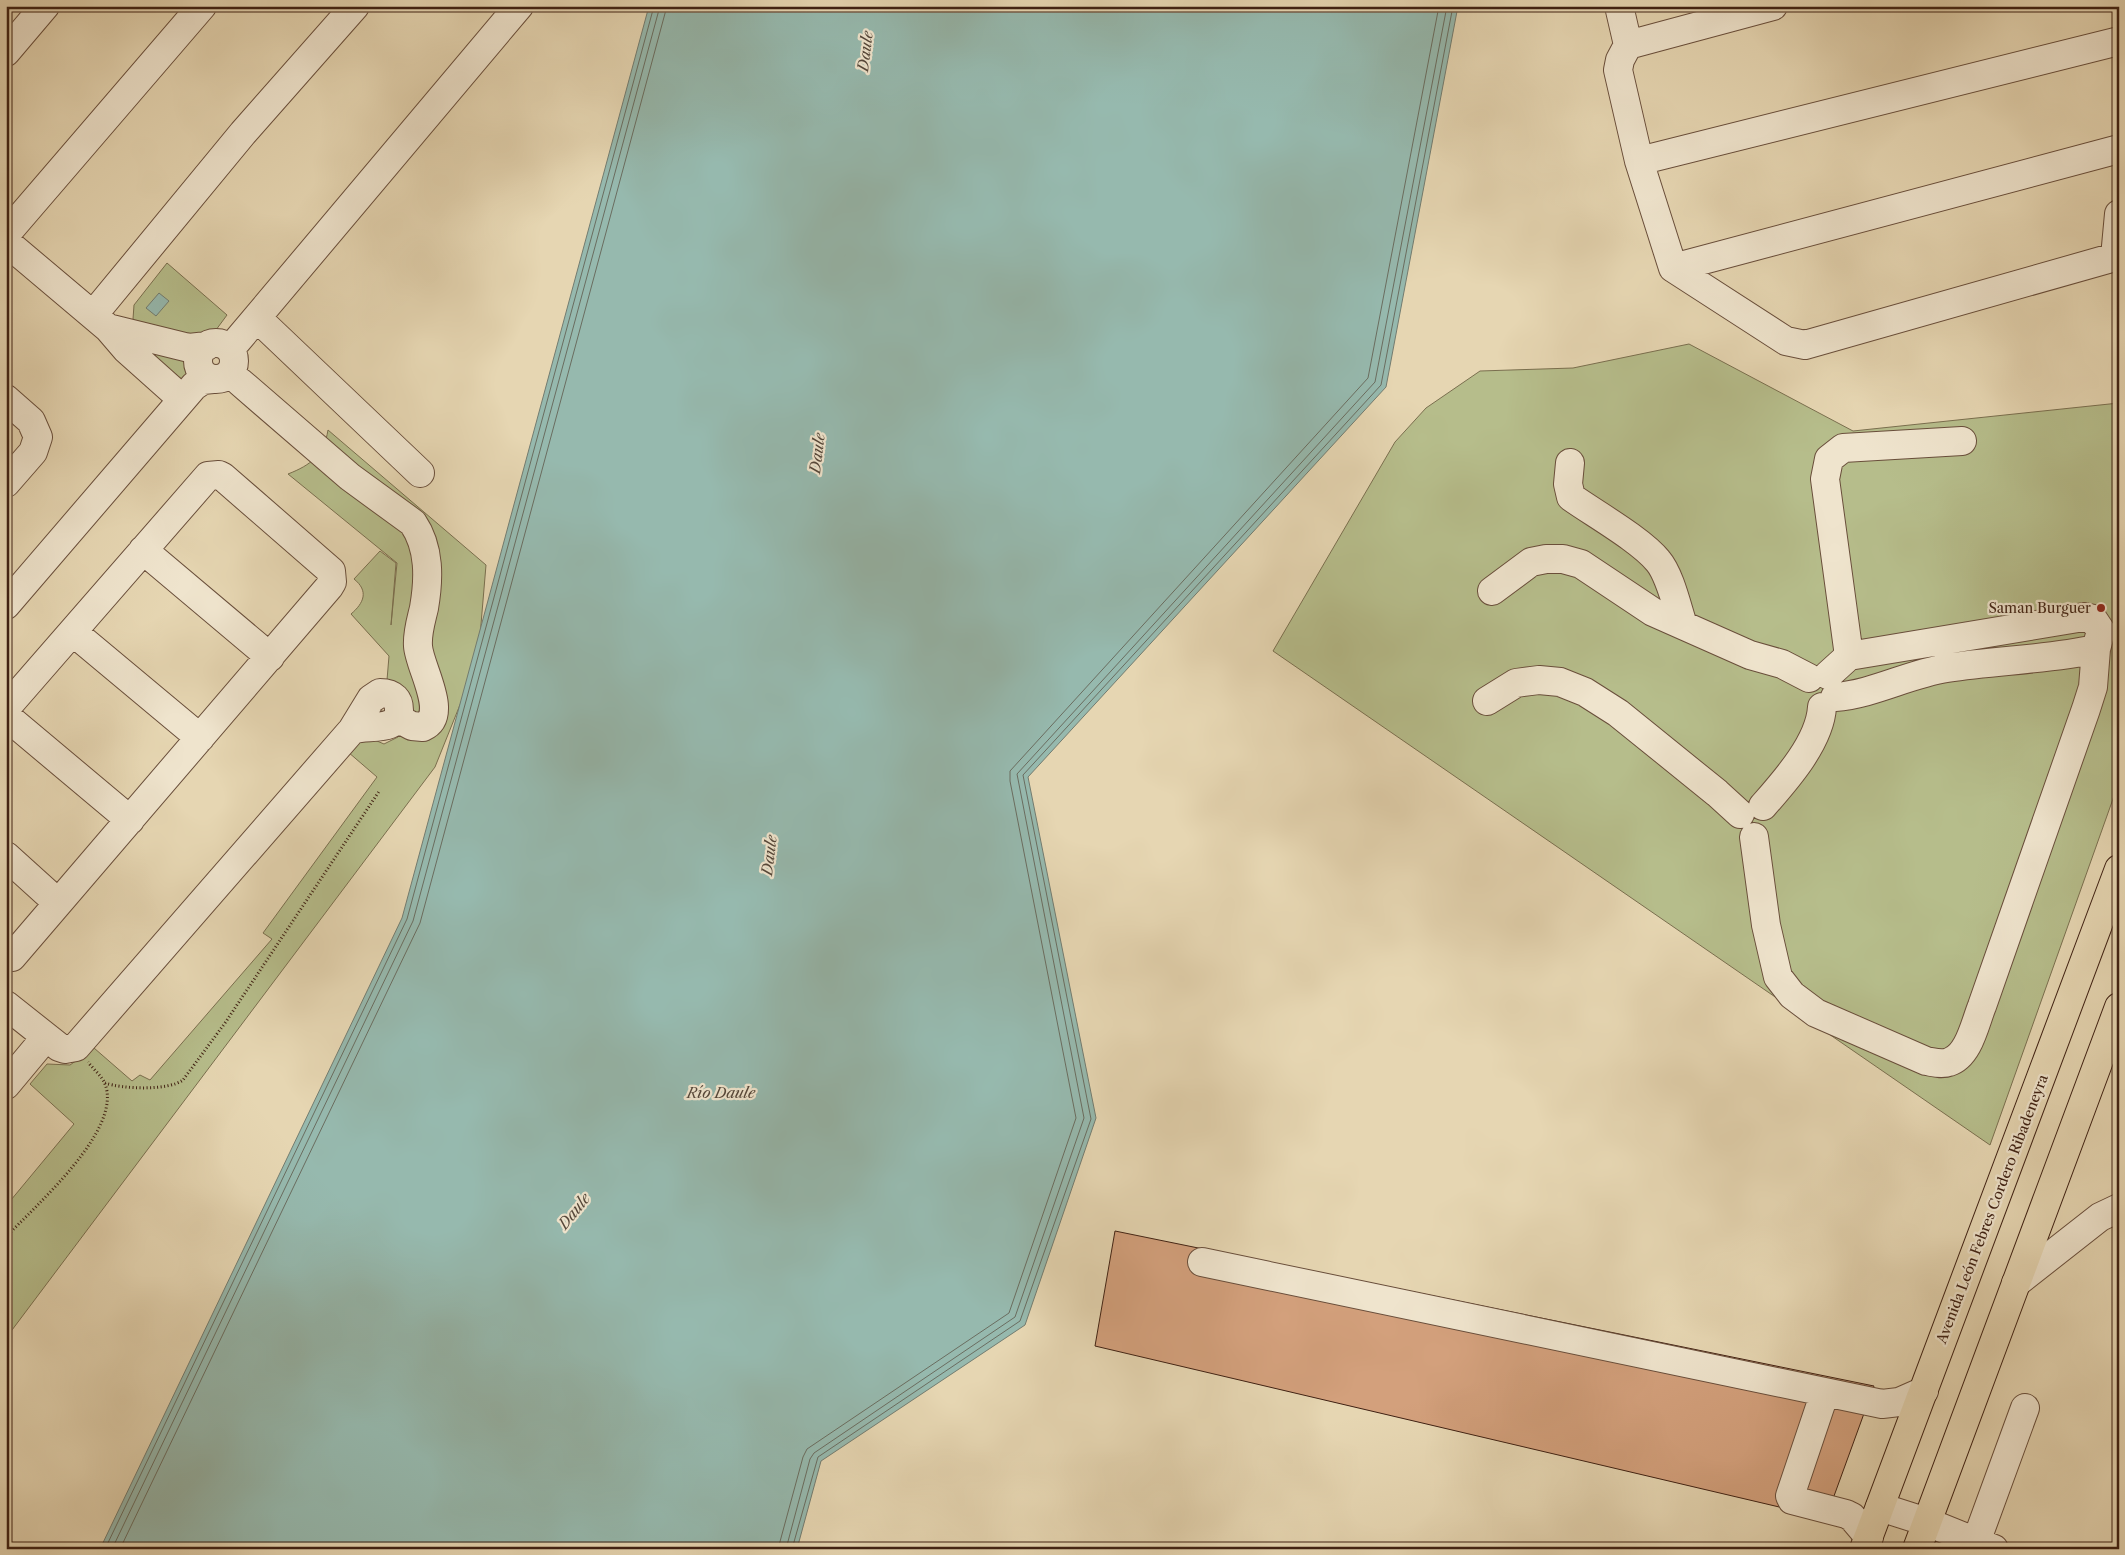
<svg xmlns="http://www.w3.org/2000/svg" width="2125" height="1555" font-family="'Libre Caslon Text',serif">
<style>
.green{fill:#b6bd8b;stroke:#7a6f4f}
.water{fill:#96b9ae;stroke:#737c70}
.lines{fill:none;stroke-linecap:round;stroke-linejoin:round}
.shore{stroke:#6a6d60;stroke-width:1}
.building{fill:#d3a07c;stroke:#3f2113}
.minor-casing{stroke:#694e3b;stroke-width:30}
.highway-casing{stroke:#3f2113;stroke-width:30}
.path{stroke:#3f2113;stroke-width:3;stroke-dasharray:1 2.5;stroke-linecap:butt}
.minor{stroke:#efe4cd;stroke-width:28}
.highway{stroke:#e6d6b2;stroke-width:28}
.poi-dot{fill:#8f2418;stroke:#efe4cd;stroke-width:2}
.labels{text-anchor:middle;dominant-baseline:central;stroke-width:4.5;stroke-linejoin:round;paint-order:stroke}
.poi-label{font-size:14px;fill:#3f2113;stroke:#efe4cd;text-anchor:end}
.street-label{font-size:14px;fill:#3f2113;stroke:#efe4cd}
.water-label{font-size:15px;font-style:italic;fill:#55473a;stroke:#efe4cd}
</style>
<rect width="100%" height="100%" fill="#e6d6b2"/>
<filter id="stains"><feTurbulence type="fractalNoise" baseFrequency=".004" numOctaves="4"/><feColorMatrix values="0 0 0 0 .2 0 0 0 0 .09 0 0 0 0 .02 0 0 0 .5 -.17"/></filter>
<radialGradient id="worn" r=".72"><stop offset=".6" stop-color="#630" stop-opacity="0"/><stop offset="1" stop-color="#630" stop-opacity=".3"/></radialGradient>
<path class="green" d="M167,263L227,315L213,334L196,338L140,325L133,319L134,305Z
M135,344L189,359L190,369L183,380Z
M1689,344L1853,431L2119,403V782L1990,1145L1273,651L1395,442L1426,408L1480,371L1573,368Z
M328,430L486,565L478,660L435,767L6,1338V1206L74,1124L30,1084L47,1064L70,1065L94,1048L132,1081L140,1075L150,1080L272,939L263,933L377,777L348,752L363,735L384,744L398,737L405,730L387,680L389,656L351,614C364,603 369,591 354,579L380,551L396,563L391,625L397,563L288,474C311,465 324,455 328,430Z"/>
<path class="water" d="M649,6H1458L1386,387L1028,777L1096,1118L1025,1325L821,1461L797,1549H100L402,918Z
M159,293L169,301L156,316L146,308Z"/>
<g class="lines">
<path class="shore" d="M105,1549L407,919L654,6
M112,1549L413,921L660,6
M120,1549L420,923L667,6
M778,1549L803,1457L807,1449L1009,1313L1076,1118L1010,781V771L1368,378L1439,6
M786,1549L810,1459L814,1453L1015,1317L1084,1118L1017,774L1375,382L1447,6
M792,1549L818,1457L1020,1321L1091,1119L1023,775L1381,385L1453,6"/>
</g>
<path class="building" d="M1115,1231L1874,1386L1826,1518L1095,1346Z"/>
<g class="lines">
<defs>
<path id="minor" d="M1619,6L1628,45
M2119,41L1639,161L1673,268L1786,341L1805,345L2115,257L2119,214
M6,52L45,6
M1639,161L1618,70L1620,60L1628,45L1773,6
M6,234L202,6
M6,242L108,328L126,349L182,399
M1673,268L2119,149
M93,315L243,133L355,6
M257,318L420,473
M108,328L189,348L207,346
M237,341L519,6
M198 361a18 18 0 1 1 36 0a18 18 0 1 1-36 0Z
M240,382L350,477L413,523C430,548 429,579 424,608C421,621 417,633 418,646C419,667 450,715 423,727L412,726L397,718
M6,399L31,421L38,437L33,452L6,483
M1570,463L1568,484L1571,497C1595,514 1641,540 1658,561C1670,575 1677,607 1683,625
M143,550L270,657
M1492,591L1531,562L1546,559H1563L1581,564L1653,612L1750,655L1782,664L1809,678
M6,605L194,386L203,380L213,379
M73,632L200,738
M1849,656L1825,479L1829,459L1843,448L1962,441
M1828,675L1849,656L2084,617L2093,619L2101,631L2096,649C2047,660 1996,660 1947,668C1908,674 1874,694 1835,697
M380,693C386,693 391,694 395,698C398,701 399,706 399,710C399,733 366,724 352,730L371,699Z
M1487,701L1516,683L1539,680L1560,682L1585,692L1618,713L1717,793L1740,814
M6,708L208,476L219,475L223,477L331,571L332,582L329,587L12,957
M6,716L130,820
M1763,806C1785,781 1820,742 1822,707
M1754,837L1766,925L1778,977L1792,995L1816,1013L1926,1061C1933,1062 1941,1065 1949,1062C1969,1056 1975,1023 1982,1006L2086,709L2093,687L2096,649
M6,856L58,903
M6,1005L59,1047L65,1049L76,1047L352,730
M6,1085L46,1037
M1202,1262L1882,1404L1899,1402L1924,1391
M2016,1283L2100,1217L2119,1208
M1825,1392L1790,1496L1792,1500L1846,1514L1852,1517L1869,1537
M1880,1507L1927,1522L1994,1549
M1976,1542L2025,1408"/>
<path id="highway" d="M1864,1549L2119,869
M1917,1549L2119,1007"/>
</defs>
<use href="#minor" class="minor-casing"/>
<use href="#highway" class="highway-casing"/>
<path class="path" d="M105,1083C122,1089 168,1091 183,1080L225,1023L380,790
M6,1237C35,1206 123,1130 105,1084C102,1076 93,1069 88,1062"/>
<use href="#minor" class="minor"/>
<use href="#highway" class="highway"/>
</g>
<circle class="poi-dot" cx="2101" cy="608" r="5"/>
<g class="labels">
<g class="poi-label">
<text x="2091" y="608">Saman Burguer</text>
</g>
<g class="street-label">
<text transform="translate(1992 1209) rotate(-69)">Avenida León Febres Cordero Ribadeneyra</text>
</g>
<g class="water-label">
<text transform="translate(865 51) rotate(-83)">Daule</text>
<text transform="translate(817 453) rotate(-83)">Daule</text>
<text transform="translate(769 855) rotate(-83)">Daule</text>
<text x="721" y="1092">Río Daule</text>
<text transform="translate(574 1211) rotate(-51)">Daule</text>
</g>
</g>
<rect width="2125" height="1555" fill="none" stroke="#e6d6b2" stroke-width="25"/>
<rect x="8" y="8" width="2110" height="1540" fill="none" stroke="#3f2113" stroke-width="2.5"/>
<rect x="12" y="12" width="2100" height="1530" fill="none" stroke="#3f2113"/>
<rect width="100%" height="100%" filter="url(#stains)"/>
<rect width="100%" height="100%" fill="url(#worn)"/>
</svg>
